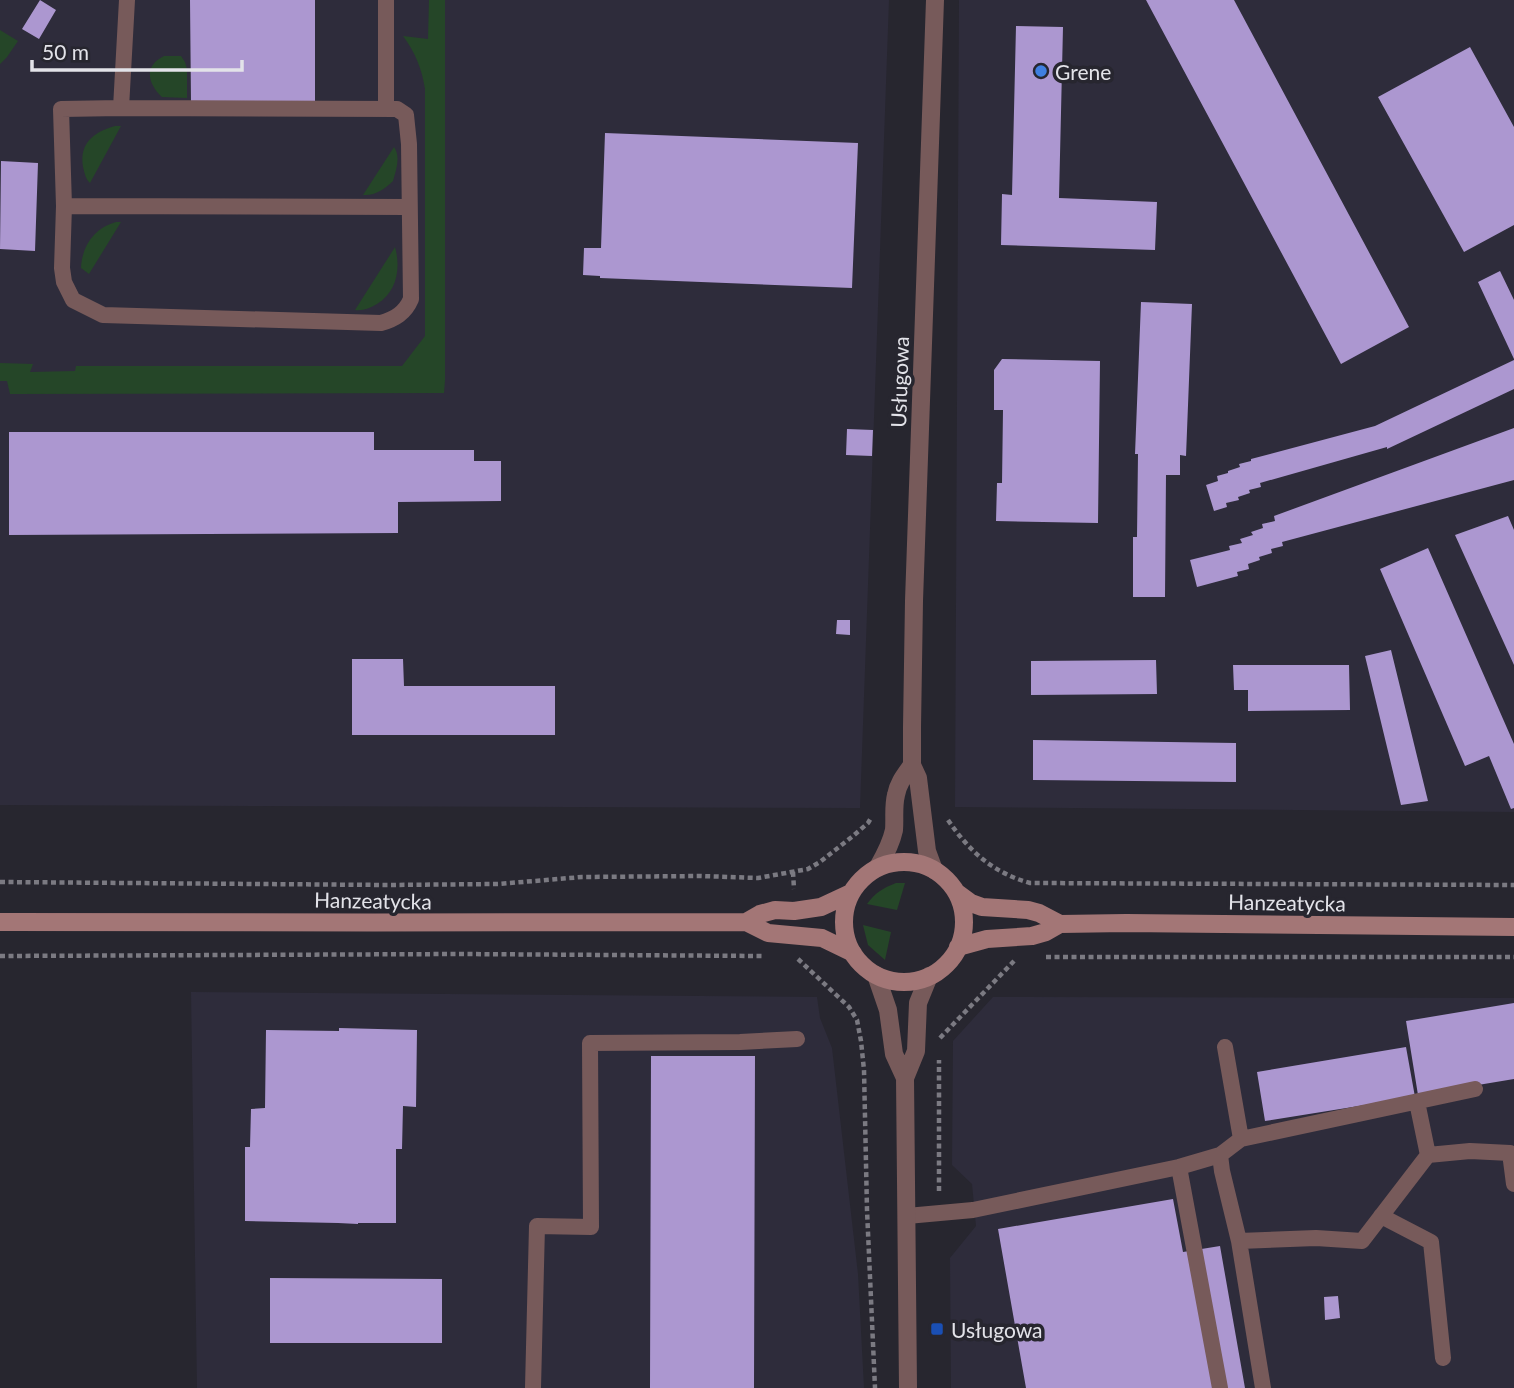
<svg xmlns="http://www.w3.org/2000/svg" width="1514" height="1388" font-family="Lato,sans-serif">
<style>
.built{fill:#2e2c3b}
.green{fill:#254628}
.building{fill:#ac97d0}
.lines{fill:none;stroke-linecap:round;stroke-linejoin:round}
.path{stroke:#7b7a82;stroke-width:4.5;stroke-dasharray:5 3.5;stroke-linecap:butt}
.lane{stroke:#775a5a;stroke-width:16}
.street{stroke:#775a5a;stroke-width:18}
.secondary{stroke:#a37676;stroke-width:18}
.shop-dot{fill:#3f7fe0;stroke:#27262f;stroke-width:2.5}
.transit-dot{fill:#1a4fb4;stroke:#27262f;stroke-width:2.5}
.labels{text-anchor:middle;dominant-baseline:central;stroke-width:7;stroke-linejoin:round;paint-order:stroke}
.poi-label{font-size:21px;fill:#e3e3e9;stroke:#27262f;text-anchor:start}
.street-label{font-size:21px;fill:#e3e3e9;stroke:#27262f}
</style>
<rect width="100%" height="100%" fill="#27262f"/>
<path class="built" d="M0,0H889L860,808L0,805Z
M959,0H1514V812L955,807Z
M191,992L817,997L820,1018L832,1048L858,1274L864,1388H197Z
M993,997L1514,998V1388H951L950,1258L976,1226L972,1184L952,1165L953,1041Z"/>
<path class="green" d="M429,0H445V380L444,393L10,394L7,381H0V363L33,364L30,372L75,371L76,366H402L425,336V89C422,69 415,52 403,36L428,39Z
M0,30L18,41L7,57L0,64Z
M164,56H181L185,62L187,69V98L162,97C148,84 143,66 164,56Z
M115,126H121L90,183C85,178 85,174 83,167C79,143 94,132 115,126Z
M394,147C401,157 396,170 393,181C385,189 375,196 363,195Z
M116,222H121L89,274L81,268C82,246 94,228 116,222Z
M395,247C401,268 397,292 377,304C370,308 363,311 355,310Z
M896,883H905L897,910L867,904C875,893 883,888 896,883Z
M863,925L891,932L885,960L868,945Z"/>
<path class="building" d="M40,0L56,10L39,39L22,29Z
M190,0H315V102L191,103Z
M1146,0H1234L1409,327L1341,364Z
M1016,26L1063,27L1059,198L1157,202L1155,250L1001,245L1002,194L1012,195Z
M1470,47L1514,127V225L1464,252L1378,97Z
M605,133L858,143L852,288L600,278V276L583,275L584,248H601Z
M1,161L38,163L35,251L0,249Z
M1500,271L1514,300V359L1478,282Z
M1141,302L1192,304L1186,456L1180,455V475H1166L1165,597H1133V537H1137L1138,454H1135Z
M1002,359L1100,361L1098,523L996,521L997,483H1002L1003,410H994V370Z
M1514,360V389L1387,449V447L1260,483L1261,487L1249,490L1250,493L1238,497L1239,500L1226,503L1227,507L1214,511L1206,485L1218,481L1217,476L1228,473V471L1240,467L1239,464L1251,461V459L1375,426Z
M1514,428V480L1282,542L1283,546L1271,549L1272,553L1259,557L1260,560L1248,564L1249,569L1237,572L1238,576L1197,587L1190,560L1230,550L1229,546L1242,543L1240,539L1253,535L1251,532L1263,528L1262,524L1275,521L1274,516Z
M847,429L873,430L872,456L846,455Z
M9,432H374V450H474V461H501V501L398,502V533L9,535Z
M1508,516L1514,530V665L1455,535Z
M1428,548L1514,744V808L1511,809L1489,756L1465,766L1380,569Z
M837,620H850V635L836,634Z
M1391,650L1428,801L1401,805L1365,656Z
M352,659H403L404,686H555V735H352Z
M1156,660L1157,694L1031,695V661Z
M1233,665H1349L1350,710L1248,711V690H1234Z
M1033,740L1236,743V782L1033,780Z
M1514,1003V1079L1418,1095L1406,1021Z
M339,1028L417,1030L416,1107L403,1106L402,1149H396V1223H358V1224L338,1223L245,1221V1147H250L251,1109L265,1108L266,1030L339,1031Z
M1406,1047L1415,1097L1265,1121L1257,1072Z
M651,1056H755L754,1388H650Z
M1173,1199L1183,1252L1220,1246L1245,1388H1026L998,1229Z
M270,1278L442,1279V1343H270Z
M1338,1296L1340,1318L1325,1320L1324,1297Z"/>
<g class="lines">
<path class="path" d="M948,820C969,851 993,873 1030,883L1514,885
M793,872L794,889
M0,882L387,885L498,884L582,877L701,876L758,878L808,869L820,862L853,836L868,823L871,818
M0,956L460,954L762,956
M1046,957H1514
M798,959L849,1007L857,1020L861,1041L864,1070L867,1210L875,1388
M940,1038L1014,961
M939,1191V1060"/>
<path class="lane" d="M121,108L397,109L406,115L409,144L411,299C405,313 395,319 381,323L103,315L73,300L64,282L62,268L64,206L61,109Z
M121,108L127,0
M386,109V0
M64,206L409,207
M1225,1047L1241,1139
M1220,1155L1222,1171L1239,1241L1263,1388
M1428,1155L1470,1151L1510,1153L1514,1184
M1179,1167L1220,1388
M907,1216L973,1210L1179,1167L1220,1155L1241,1139L1475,1089
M1381,1216L1431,1242L1443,1358
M1239,1241L1316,1238L1362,1241L1428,1155L1417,1102
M533,1388L537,1226L591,1227L590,1043L740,1042L797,1039"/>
<path class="street" d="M878,867C885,855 891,844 894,830C895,819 893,807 896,795C898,783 905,775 912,765
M934,870L927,851L918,778L912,765V727L914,601L935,0
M876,975L888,1010L894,1054L905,1078L908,1388
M905,1078L916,1051L918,1003L929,976"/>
<path class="secondary" d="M844 922a60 60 0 1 1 120 0a60 60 0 1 1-120 0Z
M956,892L971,903L982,907L1028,910L1039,913L1060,924
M0,922C249,921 497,924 746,922L768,933L822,938L853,953
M746,922L760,914L775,910L794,911L821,907L851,893
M958,947L987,939L1032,936L1046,932L1060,924L1126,923L1514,927"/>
</g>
<circle class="shop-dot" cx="1041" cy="71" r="7"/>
<rect class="transit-dot" x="930" y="1322" width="14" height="14" rx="3.5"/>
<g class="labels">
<g class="poi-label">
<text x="1055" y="71">Grene</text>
<text x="951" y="1329">Usługowa</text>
</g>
<g class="street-label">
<text transform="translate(899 382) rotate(-88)">Usługowa</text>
<text transform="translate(373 900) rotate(1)">Hanzeatycka</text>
<text transform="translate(1287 902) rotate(1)">Hanzeatycka</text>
</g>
</g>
<path d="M32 60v10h210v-10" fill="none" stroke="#e3e3e9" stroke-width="3.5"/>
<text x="42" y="60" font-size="21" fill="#e3e3e9" stroke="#27262f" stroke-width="5" paint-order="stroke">50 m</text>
</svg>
